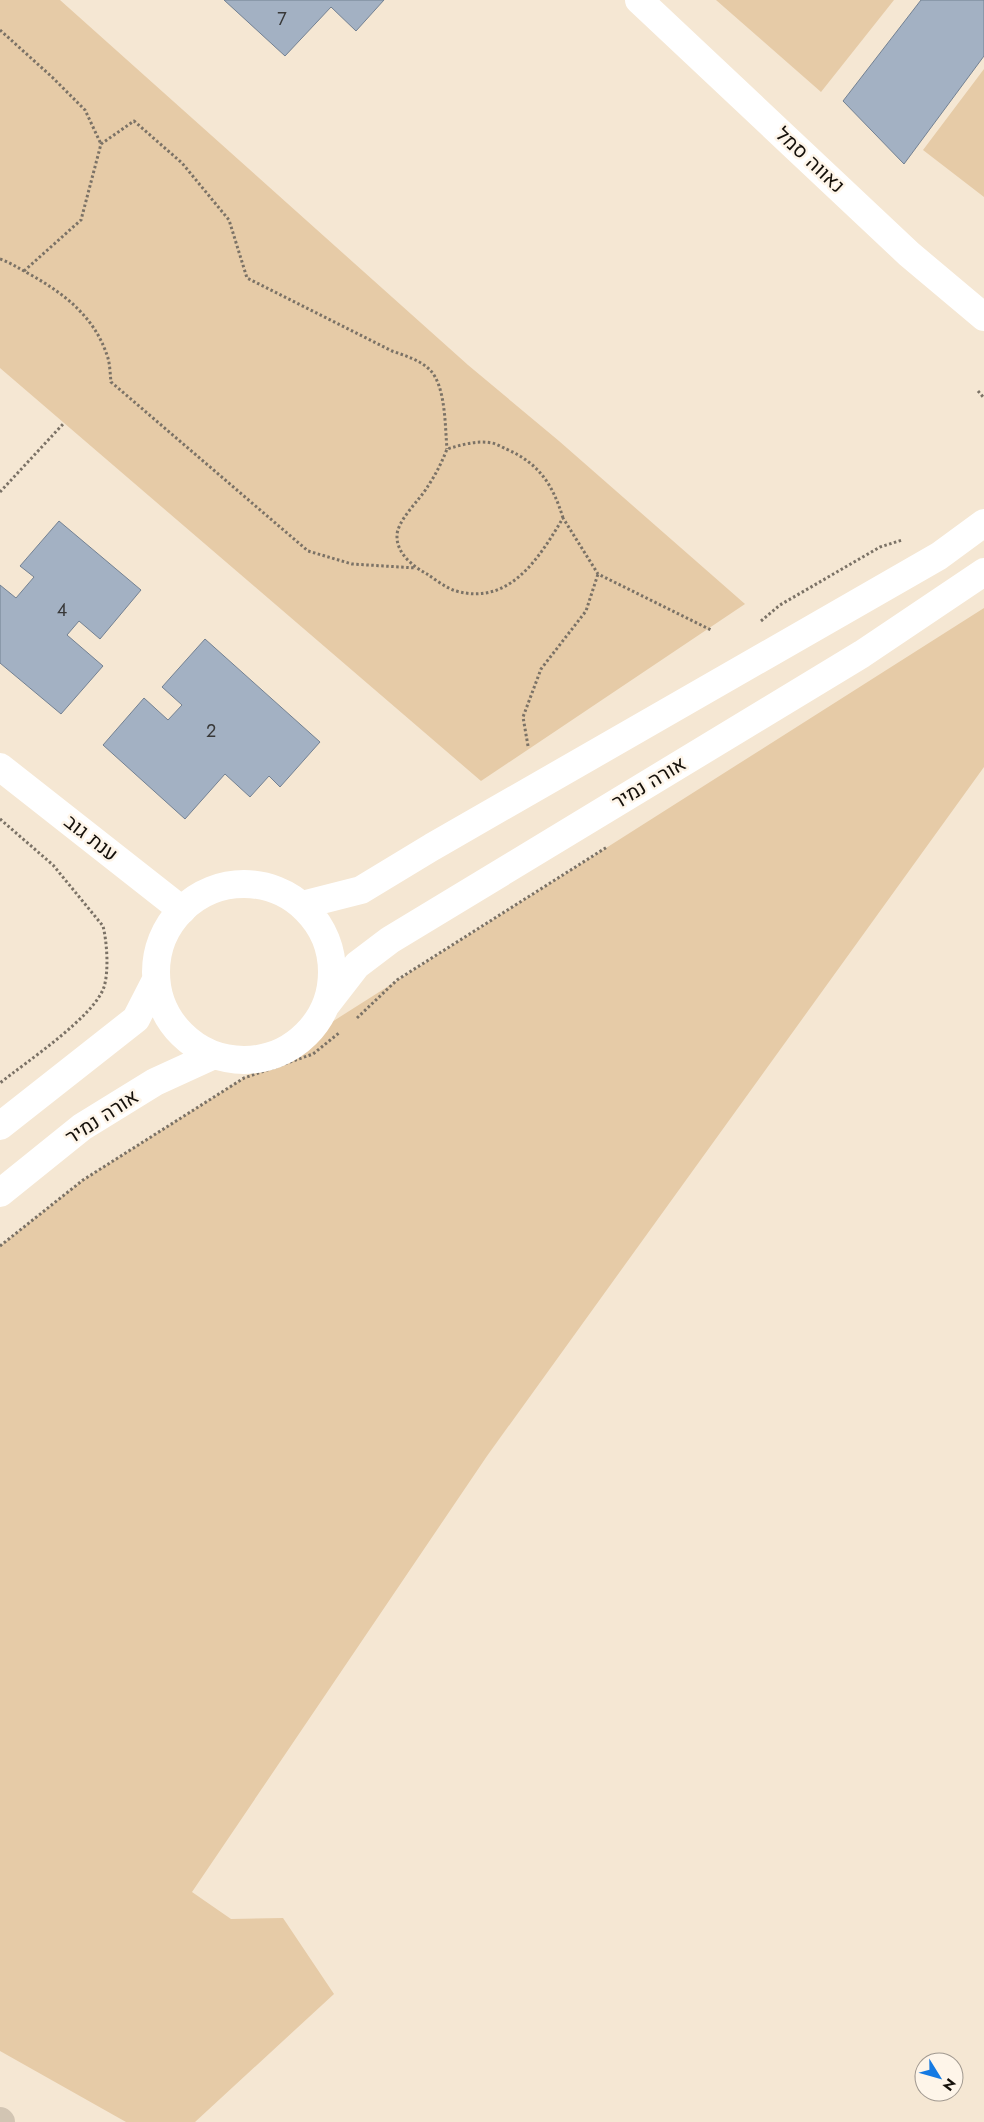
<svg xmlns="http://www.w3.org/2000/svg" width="984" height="2122" font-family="Jost,Heebo,sans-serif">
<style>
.green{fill:#e6cba7}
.building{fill:#a3b1c3;stroke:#738192}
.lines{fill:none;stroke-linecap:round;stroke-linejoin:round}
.path{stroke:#7b7266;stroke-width:3;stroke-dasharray:2.5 2.5;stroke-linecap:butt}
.minor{stroke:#fff;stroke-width:28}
.tertiary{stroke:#fff;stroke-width:28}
.secondary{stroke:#d2c5b3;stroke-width:28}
.labels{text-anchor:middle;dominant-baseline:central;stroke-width:5;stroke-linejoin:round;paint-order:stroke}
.number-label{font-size:18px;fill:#383838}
.street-label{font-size:20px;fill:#15100a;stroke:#fef5e9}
</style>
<rect width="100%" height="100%" fill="#f5e7d3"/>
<path class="green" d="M0,0H60L468,365L559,441L745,604L481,781L0,368Z
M716,0H894L821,92Z
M984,69V197L923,150Z
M984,608V767L487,1456L192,1892L231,1919L283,1918L334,1994L195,2122H126L0,2051V1246L83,1180Z"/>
<path class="building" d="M224,0H384L356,31L331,7L285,56Z
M921,0H984V56L904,164L843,101Z
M59,521L141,590L100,639L79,621L67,635L103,666L61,714L0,663V585L16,598L34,577L20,566Z
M205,639L320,742L280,787L269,776L250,797L225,774L185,819L103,745L144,698L168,720L182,705L162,687Z"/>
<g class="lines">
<path class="path" d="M0,30L52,77L85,110L101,144
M0,259C11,263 20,269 31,275C65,294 94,317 107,355C110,363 110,373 111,382L308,551L352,564L416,568
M24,271L81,220L101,144L134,121L182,163L229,220L247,278L392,351C406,356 420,360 430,370C446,386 445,428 447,449
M978,391L984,398
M0,492L64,423
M563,518C553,485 539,463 506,449C502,447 497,444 492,443C477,440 461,445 447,449C442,462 436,474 428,486C420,500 396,521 397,537C397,554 414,567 427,574C436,580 446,588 456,591C510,606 539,558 563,518L598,574L711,630
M761,621L780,605L880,547L902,540
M528,746L523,717L541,669L586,611L598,574
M0,819L53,865L103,926C107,942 109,971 104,987C94,1017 26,1062 0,1083
M357,1018L397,980L607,847
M0,1246L83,1180L244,1078L313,1054L339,1033"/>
<path class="minor" d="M639,0L909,254L984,317
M0,767L182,910"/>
<path class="tertiary" d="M156 972a88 88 0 1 1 176 0a88 88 0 1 1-176 0Z
M302,905L361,890L432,847L939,556L984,523
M326,1005L357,965L390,940L862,654L984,572
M0,1126L136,1019L156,980
M0,1193L82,1127L155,1082L214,1055"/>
<path class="secondary" d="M0,2121L1,2122"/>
</g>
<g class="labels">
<g class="number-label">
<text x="282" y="19">7</text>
<text x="62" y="610">4</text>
<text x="211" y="731">2</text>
</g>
<g class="street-label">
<text transform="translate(810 160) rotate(43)">נאווה סמל</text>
<text transform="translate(649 783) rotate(-31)">אורה נמיר</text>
<text transform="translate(91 838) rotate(38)">ענת גוב</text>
<text transform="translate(102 1117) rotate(-33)">אורה נמיר</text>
</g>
</g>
<g transform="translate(939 2077) rotate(127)"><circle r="24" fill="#fef5e9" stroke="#a19990"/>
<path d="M0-4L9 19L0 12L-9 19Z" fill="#157ae2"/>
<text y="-8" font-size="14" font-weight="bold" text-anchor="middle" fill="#15100a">N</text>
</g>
</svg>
